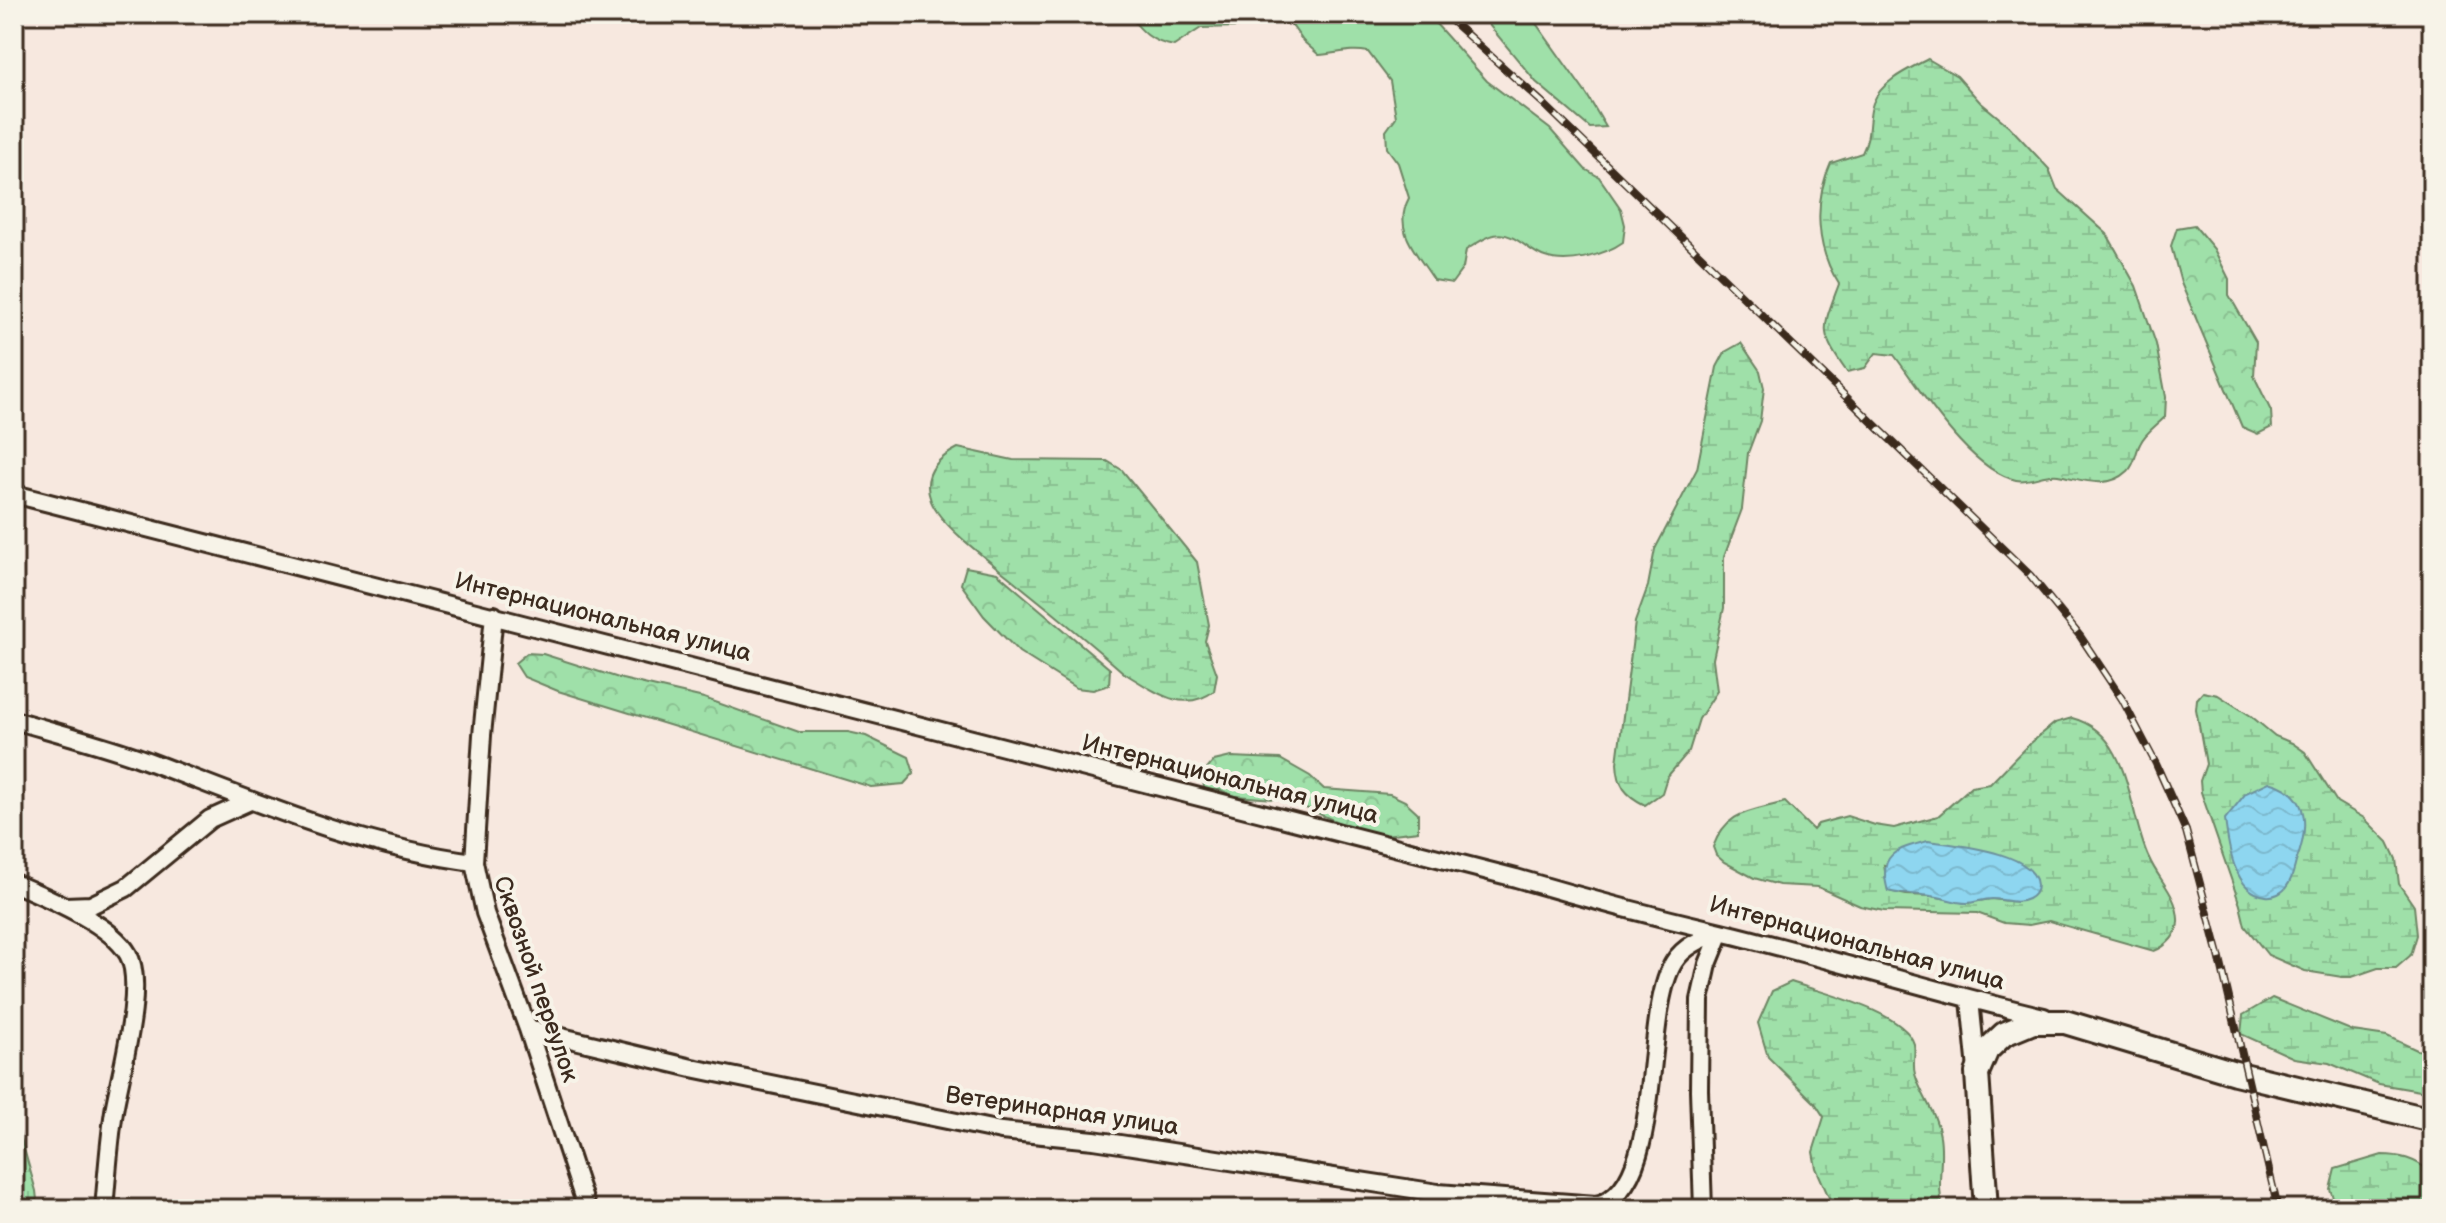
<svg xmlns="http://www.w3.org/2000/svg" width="2446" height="1223" font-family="'Balsamiq Sans',sans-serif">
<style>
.grass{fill:#9fe0a9;stroke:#6d8564;stroke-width:2}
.forest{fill:url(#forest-crowns);stroke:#6d8564;stroke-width:2}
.wetland{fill:url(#wetland-marsh);stroke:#6d8564;stroke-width:2;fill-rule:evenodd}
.water{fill:url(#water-waves);stroke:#6d919c;stroke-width:2}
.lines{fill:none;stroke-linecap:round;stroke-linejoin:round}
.street-casing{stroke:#3b2a1e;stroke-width:22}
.secondary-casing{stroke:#3b2a1e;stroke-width:28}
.street{stroke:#f7f3e8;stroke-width:16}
.secondary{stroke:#f7f3e8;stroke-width:22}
.rail-casing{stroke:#3b2a1e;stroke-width:8}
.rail{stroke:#f7f3e8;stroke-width:5;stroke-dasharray:15;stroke-linecap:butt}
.labels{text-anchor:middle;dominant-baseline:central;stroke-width:8;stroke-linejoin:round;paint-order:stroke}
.street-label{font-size:24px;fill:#3b2a1e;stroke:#f7f3e8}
</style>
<defs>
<pattern id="forest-crowns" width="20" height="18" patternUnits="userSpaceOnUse" patternTransform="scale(2)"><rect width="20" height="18" fill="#9fe0a9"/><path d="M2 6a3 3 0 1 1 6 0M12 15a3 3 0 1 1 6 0" fill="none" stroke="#8ac091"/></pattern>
<pattern id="wetland-marsh" width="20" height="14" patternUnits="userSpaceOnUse" patternTransform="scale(2)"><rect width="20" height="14" fill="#9fe0a9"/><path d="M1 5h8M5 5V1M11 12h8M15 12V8" fill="none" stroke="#8ac091"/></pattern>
<pattern id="water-waves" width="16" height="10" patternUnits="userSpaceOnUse" patternTransform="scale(2)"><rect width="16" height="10" fill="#8ed6f0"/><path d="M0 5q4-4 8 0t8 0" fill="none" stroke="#7bb8cd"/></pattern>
</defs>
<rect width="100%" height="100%" fill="#f7e8df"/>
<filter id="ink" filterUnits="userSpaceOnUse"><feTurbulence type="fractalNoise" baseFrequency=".0125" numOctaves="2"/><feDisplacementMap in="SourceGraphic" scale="16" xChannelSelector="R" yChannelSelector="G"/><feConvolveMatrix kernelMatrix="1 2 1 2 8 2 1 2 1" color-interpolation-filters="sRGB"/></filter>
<g filter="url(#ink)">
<path class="grass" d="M1128,14H1258L1240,27L1201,28L1174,46C1151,42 1142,32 1128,14Z
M1284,14L1423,15L1437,25L1487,81L1550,129L1585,169L1599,177L1621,209L1625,225L1623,242C1605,255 1568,265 1545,257C1528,252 1514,230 1494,235C1485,237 1474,245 1466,250L1463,268L1452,283L1434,280C1417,253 1392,230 1409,198L1398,163L1387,148L1386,131L1396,117L1390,81L1368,52C1350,48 1337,54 1319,55L1303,41Z
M1480,14H1526L1535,22L1587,95L1606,127L1590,128L1536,82Z"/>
<path class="forest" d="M2194,225L2214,249L2229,279V295L2256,342L2254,376L2271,411L2272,427L2258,434L2242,427L2181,283L2171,246L2177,228Z
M966,567L997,573L1110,669L1109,685L1093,690L1076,688L1019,652L984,616L961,584Z
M527,653L543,654L622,679L704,698L799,732H848L866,736L909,757L914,773L904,784L871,787L558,691L524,677L515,663Z
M1231,757L1280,759L1310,776L1324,789L1390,794L1405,801L1418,813V831L1385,835L1351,828L1288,800L1235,796L1220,790H1204L1203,774L1214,761Z"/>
<path class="wetland" d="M1928,59L1957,76L1980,102L2009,126L2049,169L2057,189L2107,234L2136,286L2156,344L2166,397L2165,417C2157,425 2144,434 2140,444C2135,453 2136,463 2128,471C2107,491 2081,479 2058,475C2044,473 2030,483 2016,480C1969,470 1923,393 1894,355L1876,353L1865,368L1847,372C1818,331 1822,330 1839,284C1816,249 1813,202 1831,163L1862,153C1872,133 1867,119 1873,103C1881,81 1909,69 1928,59Z
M1741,343L1760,371L1764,388L1760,421L1748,453L1742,509L1724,557V608L1713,659L1717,691L1699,719L1689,751L1667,777L1662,793L1645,805C1625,795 1618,786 1617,763L1635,622L1648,586L1655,549L1697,469L1717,367L1725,352Z
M958,448L1013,460L1107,461L1122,470L1197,562L1209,625L1205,641L1217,674L1214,691C1182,715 1153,690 1124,673C1090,643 1055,614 1020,586C997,566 942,529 931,501C921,475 936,459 958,448Z
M2203,692L2218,695L2251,716L2275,736L2292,743L2305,752L2337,802L2364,818L2388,842L2396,859L2399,884L2414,906L2417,935L2411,955L2396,968H2378L2352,977H2342L2305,971L2268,955L2245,926L2240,905L2201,792L2200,781L2206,764L2196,709L2197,699Z
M2072,718C2133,734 2127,813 2149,858C2158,879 2177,895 2178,919C2179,934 2167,946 2154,951L2049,921L2029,925L2004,923L1977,913L1884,911L1860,906L1818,887L1779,885L1754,878L1724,862L1716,855L1713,847C1727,810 1750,812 1785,802L1813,830L1818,824L1847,816L1875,825L1894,828L1938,816L1971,787L1990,784L2026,747L2055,723ZM1884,865L2018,902L1991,899L1967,903L1932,896L1906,895L1888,891Z
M1791,982C1820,992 1905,1012 1914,1044C1916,1053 1912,1065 1915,1074C1921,1096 1937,1113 1940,1136C1944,1161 1936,1184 1943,1209H1834L1816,1168L1813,1152L1824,1117L1815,1103L1768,1057L1758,1023L1772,991Z
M2272,998L2353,1031L2387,1036L2417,1050L2432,1052V1093L2379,1084L2329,1063L2294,1058L2241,1034L2243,1015Z
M14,1114L36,1191L38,1209H14Z
M2382,1155C2401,1155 2414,1159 2430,1171L2432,1209H2337L2330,1189L2335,1169Z"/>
<path class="water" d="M2269,782C2311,793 2309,828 2296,862C2294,869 2292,880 2287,886C2283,893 2274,897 2266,896C2234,893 2228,845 2225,819L2246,793Z
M1928,841C1954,845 2035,851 2037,885C2037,891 2034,896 2028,899C2016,905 2004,899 1992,899C1983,899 1975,903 1967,903C1955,903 1943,897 1931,896C1916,894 1903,895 1888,891C1877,854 1896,849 1928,841Z"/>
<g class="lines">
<defs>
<path id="street" d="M14,494L1516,878C1584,898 1652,916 1721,932C1829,958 1936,992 2044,1017
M494,615L482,735L474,862L485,913L528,1029L587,1209
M14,720C55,732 97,743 137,757C247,798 356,847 474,862
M14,883C46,897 110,923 128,954C146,985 120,1074 114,1111C109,1143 107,1176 104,1209
M65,906L91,905L126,888L210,819L250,801
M1970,1000L1977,1070
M528,1029L692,1068L1001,1131L1094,1140L1438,1193L1596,1205C1666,1191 1641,1015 1674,962C1684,946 1701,939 1719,933
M1703,1209L1699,1090L1700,1000L1708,964L1721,932"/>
<path id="secondary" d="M1986,1209L1977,1073L1987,1050L2004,1034L2033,1022H2065L2235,1073L2432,1120"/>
</defs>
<use href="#street" class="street-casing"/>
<use href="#secondary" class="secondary-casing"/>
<use href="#street" class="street"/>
<use href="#secondary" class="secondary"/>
<defs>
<path id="rail" d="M1444,14L1544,104L2030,575L2080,636L2122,699L2156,764L2186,831L2219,955L2278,1209"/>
</defs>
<use href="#rail" class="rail-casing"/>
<use href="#rail" class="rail"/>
</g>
</g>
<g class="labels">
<g class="street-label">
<text transform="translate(603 617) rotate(14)">Интернациональная улица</text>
<text transform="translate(1230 779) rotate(14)">Интернациональная улица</text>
<text transform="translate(1857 943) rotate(15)">Интернациональная улица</text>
<text transform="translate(536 979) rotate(71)">Сквозной переулок</text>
<text transform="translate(1062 1111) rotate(8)">Ветеринарная улица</text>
</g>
</g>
<rect width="2446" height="1223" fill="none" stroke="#f7f3e8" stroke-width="48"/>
<rect x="24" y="24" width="2398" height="1175" fill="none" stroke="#3b2a1e" stroke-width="3" filter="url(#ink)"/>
</svg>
